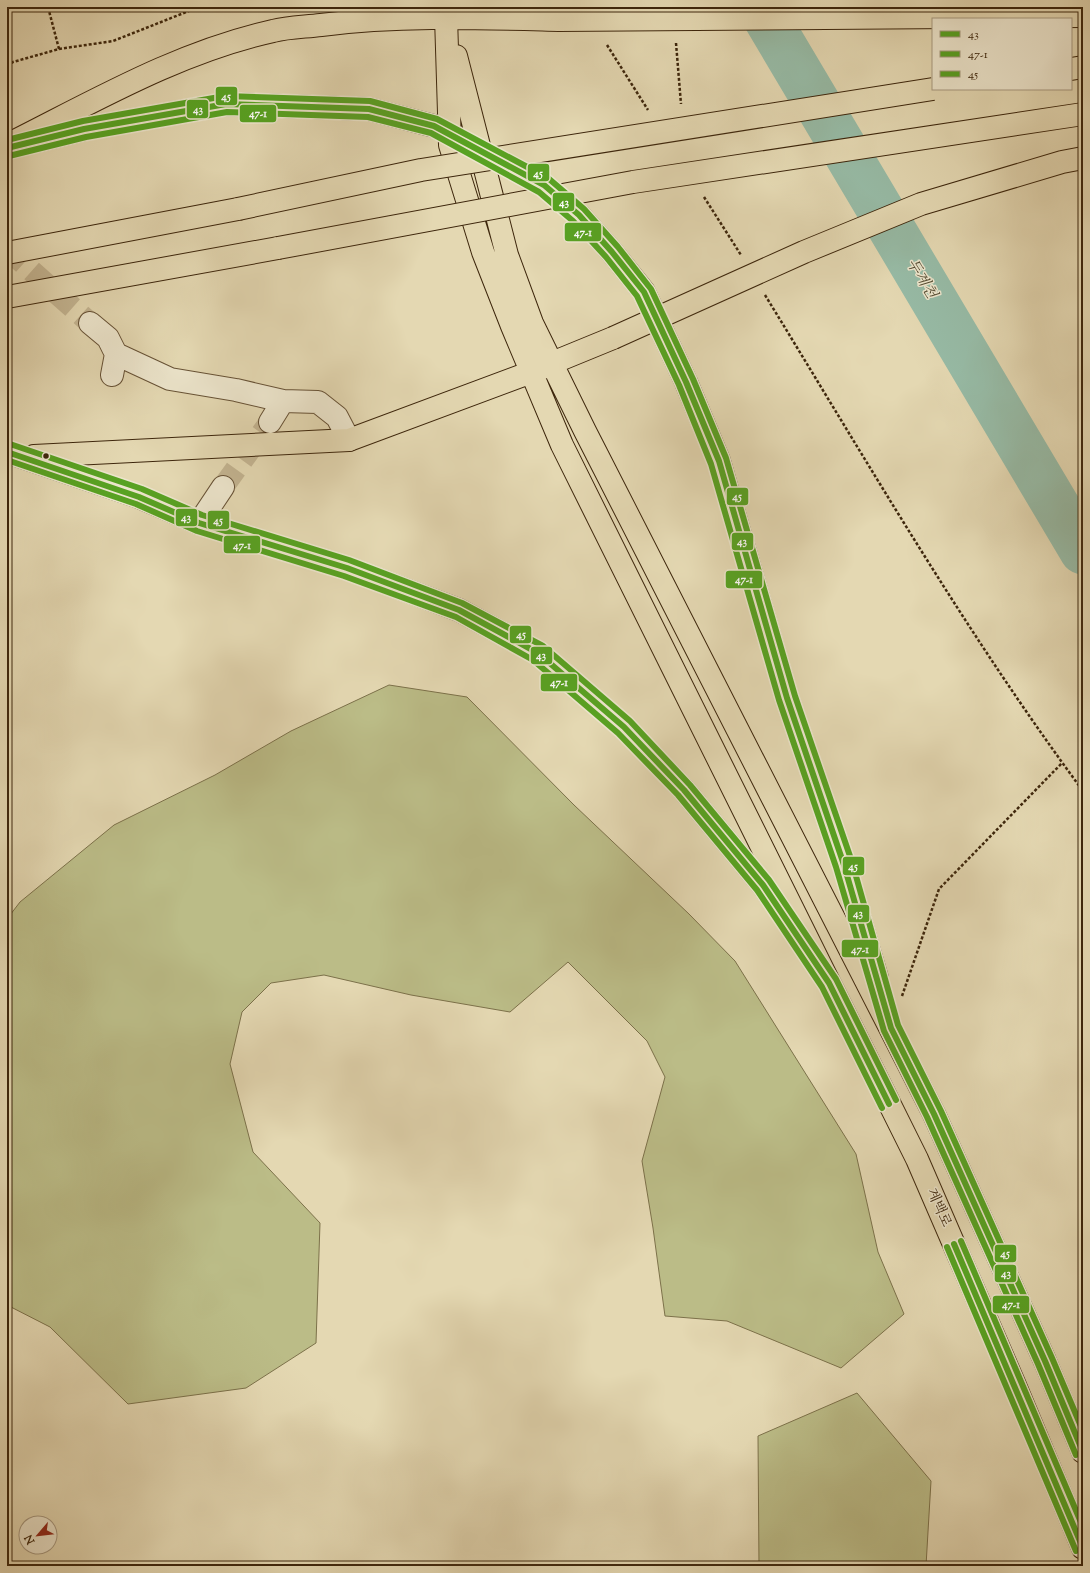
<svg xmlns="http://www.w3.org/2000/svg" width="1090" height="1573" font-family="'Sorts Mill Goudy','Noto Serif KR',serif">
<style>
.green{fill:#bbbc87;stroke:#7c714a}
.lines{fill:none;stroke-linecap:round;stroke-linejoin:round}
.river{stroke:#97bba6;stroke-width:47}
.minor-tunnel{stroke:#c3b491;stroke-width:22;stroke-dasharray:22 11;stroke-linecap:butt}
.primary-tunnel{stroke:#c3b491;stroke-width:22;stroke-dasharray:22 11;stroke-linecap:butt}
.minor-casing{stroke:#675236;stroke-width:24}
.primary-casing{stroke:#3d260c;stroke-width:24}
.path{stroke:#3d260c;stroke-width:2.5;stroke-dasharray:3 2;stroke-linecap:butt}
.minor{stroke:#ede6cd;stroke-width:22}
.primary{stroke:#e4d8b2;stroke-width:22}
.primary-bridge-casing{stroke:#3d260c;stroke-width:24;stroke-linecap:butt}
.primary-bridge{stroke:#e4d8b2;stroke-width:22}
.bus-1-casing{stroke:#ede6cd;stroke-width:9}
.bus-2-casing{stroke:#ede6cd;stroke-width:9}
.bus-3-casing{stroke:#ede6cd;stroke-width:9}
.bus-1{stroke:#58a222;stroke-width:6}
.bus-2{stroke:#58a222;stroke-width:6}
.bus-3{stroke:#58a222;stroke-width:6}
.bus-dot{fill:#3d260c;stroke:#ede6cd;stroke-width:1.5}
.labels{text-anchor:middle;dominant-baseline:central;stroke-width:3;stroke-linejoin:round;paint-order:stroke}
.street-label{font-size:14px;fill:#3d260c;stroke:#ede6cd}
.water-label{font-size:15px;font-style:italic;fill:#544b32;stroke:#ede6cd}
.line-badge{stroke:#ede6cd;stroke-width:1.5}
.badge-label{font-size:11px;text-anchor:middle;font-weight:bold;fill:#fff}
</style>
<rect width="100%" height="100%" fill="#e4d8b2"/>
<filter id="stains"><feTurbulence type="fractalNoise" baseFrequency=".005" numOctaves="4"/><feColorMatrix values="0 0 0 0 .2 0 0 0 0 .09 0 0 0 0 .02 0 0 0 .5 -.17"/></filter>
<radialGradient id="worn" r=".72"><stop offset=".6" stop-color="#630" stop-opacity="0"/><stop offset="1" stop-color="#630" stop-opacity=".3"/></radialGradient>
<path class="green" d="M389,685L467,697L574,805L689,914L735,961L856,1154L878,1252L904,1314L841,1368L727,1321L665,1316L653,1228L642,1161L665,1077L647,1041L568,962L510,1012L411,995L324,975L271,983L242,1012L230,1064L253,1152L320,1223L316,1343L246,1388L128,1404L50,1327L7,1305V919L20,902L114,825L215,775L291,731Z
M857,1393L931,1481L926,1566H759L758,1436Z"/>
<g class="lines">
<path class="river" d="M760,7L1083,551"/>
<path class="minor-tunnel" d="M7,249L90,323
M223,487L270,422"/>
<path class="primary-tunnel" d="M434,126L493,158"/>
<defs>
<path id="minor" d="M90,323L108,338L116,354L112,375
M116,354L170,379L236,390L283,401L318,402L337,417L349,440
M270,422L283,401
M199,523L223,487"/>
<path id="primary" d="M446,17L450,145L483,252L512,326L562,445L917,1159L1014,1383L1083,1548
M456,56L507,255L532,323L585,431L934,1114L1045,1361L1083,1452
M1071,69L1083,67
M35,141L84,129L226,104L369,109L434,126
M7,145C93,102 178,52 273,31C288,27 305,27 321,25C400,15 480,18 559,20
M496,159L544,185L579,215L612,252L644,292L686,382L719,461L787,698L844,865L877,978
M7,253L238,209
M7,297L278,248
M7,452L139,497L199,523L347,568L459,610L538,653L624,727L684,790L763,885L779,908
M34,456L349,440L545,367L552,363L613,338"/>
</defs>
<use href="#minor" class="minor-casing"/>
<use href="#primary" class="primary-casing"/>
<path class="path" d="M676,43L681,104
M607,45L648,110
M59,49L113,41L199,7
M7,66L13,62L59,49L48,7
M704,197L741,255
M765,295C868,463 966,633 1083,791
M902,996L939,889L1062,763"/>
<use href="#minor" class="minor"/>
<use href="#primary" class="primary"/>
<defs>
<path id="primary-bridge" d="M559,20L1083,16
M238,209L421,170L933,89
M278,248L633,182L1083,114
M613,338L804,252L921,204L1062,162L1083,158"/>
</defs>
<use href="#primary-bridge" class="primary-bridge-casing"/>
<use href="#primary-bridge" class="primary-bridge"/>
<defs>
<path id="bus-1" d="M7,148L84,129L226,104L369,109L434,126L544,185L579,215L612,252L644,292L686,382L719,461L787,698L844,865L891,1028L934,1114L1045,1361L1083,1452
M7,452L139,497L199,523L347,568L459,610L538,653L624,727L684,790L763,885L829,983L889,1104
M954,1244L1083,1548"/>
<path id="bus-2" d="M9,156L86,137L227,112L368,117L431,133L539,192L573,221L606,257L637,296L679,385L711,464L779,700L836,867L884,1031L927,1117L1038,1364L1076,1455
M7,460L136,504L197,531L344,576L456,617L533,660L618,733L678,795L757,890L822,987L882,1108
M947,1247L1076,1551"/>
<path id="bus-3" d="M7,140L83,121L225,96L370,101L437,119L548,178L584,209L618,247L651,289L693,379L726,458L795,696L852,862L898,1025L941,1111L1052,1358L1083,1431
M10,444L142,489L202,515L349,560L462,603L543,646L630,721L690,785L769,880L836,979L896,1100
M961,1241L1083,1527"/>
</defs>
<use href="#bus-1" class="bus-1-casing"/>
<use href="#bus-2" class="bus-2-casing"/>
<use href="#bus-3" class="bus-3-casing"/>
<use href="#bus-1" class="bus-1"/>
<use href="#bus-2" class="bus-2"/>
<use href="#bus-3" class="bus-3"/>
</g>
<circle class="bus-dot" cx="46" cy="456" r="3.5"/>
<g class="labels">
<g class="street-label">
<text transform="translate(938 1208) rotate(66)">계백로</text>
</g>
<g class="water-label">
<text transform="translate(921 279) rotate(59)">두계천</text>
</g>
</g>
<g class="line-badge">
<rect x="215" y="86" width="23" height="20" rx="4" fill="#58a222"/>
<rect x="186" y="99" width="23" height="20" rx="4" fill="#58a222"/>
<rect x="239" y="104" width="38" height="19" rx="4" fill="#58a222"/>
<rect x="527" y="163" width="23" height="19" rx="4" fill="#58a222"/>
<rect x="552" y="192" width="23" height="20" rx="4" fill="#58a222"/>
<rect x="564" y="222" width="38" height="20" rx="4" fill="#58a222"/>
<rect x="726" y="487" width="23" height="19" rx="4" fill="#58a222"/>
<rect x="175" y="508" width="23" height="19" rx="4" fill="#58a222"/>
<rect x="207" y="510" width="23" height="20" rx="4" fill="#58a222"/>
<rect x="731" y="532" width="23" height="19" rx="4" fill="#58a222"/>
<rect x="223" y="535" width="38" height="19" rx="4" fill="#58a222"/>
<rect x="725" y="570" width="38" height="19" rx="4" fill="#58a222"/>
<rect x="509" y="625" width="23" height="19" rx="4" fill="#58a222"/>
<rect x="530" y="646" width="23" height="19" rx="4" fill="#58a222"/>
<rect x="540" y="673" width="38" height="19" rx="4" fill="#58a222"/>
<rect x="842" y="856" width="23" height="20" rx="4" fill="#58a222"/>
<rect x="847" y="904" width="23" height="19" rx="4" fill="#58a222"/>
<rect x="841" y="939" width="38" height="19" rx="4" fill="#58a222"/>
<rect x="994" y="1244" width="23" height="19" rx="4" fill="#58a222"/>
<rect x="994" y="1264" width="23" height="19" rx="4" fill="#58a222"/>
<rect x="992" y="1295" width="38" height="19" rx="4" fill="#58a222"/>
</g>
<g class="badge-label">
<text x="226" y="100">45</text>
<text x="198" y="113">43</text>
<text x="258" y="117">47-1</text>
<text x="538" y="177">45</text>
<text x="564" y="206">43</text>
<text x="583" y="236">47-1</text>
<text x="737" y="500">45</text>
<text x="186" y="521">43</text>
<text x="218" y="524">45</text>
<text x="742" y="545">43</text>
<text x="242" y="549">47-1</text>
<text x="744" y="583">47-1</text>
<text x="521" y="638">45</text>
<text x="541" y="659">43</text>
<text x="559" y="686">47-1</text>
<text x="853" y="870">45</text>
<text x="858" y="917">43</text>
<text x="860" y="953">47-1</text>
<text x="1005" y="1257">45</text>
<text x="1006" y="1277">43</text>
<text x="1011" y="1308">47-1</text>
</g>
<rect width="1090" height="1573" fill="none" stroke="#e4d8b2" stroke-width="24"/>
<rect x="8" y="8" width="1074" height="1557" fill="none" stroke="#3d260c" stroke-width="2"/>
<rect x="12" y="12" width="1066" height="1549" fill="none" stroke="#3d260c"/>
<rect x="932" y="18" width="140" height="72" fill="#ede6cd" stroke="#a79980"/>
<rect x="940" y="31" width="20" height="6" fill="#58a222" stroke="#a79980"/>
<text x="968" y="38" font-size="12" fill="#3d260c">43</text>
<rect x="940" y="51" width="20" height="6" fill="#58a222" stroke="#a79980"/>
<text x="968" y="58" font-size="12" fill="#3d260c">47-1</text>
<rect x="940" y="71" width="20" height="6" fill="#58a222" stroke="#a79980"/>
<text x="968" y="78" font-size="12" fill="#3d260c">45</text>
<g transform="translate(38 1535) rotate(242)"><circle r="19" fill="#ede6cd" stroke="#a79980"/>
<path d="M0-3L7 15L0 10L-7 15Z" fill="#8f2418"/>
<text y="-6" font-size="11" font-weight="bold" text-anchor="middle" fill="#3d260c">N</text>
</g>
<rect width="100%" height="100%" filter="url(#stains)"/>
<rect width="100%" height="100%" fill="url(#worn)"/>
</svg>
